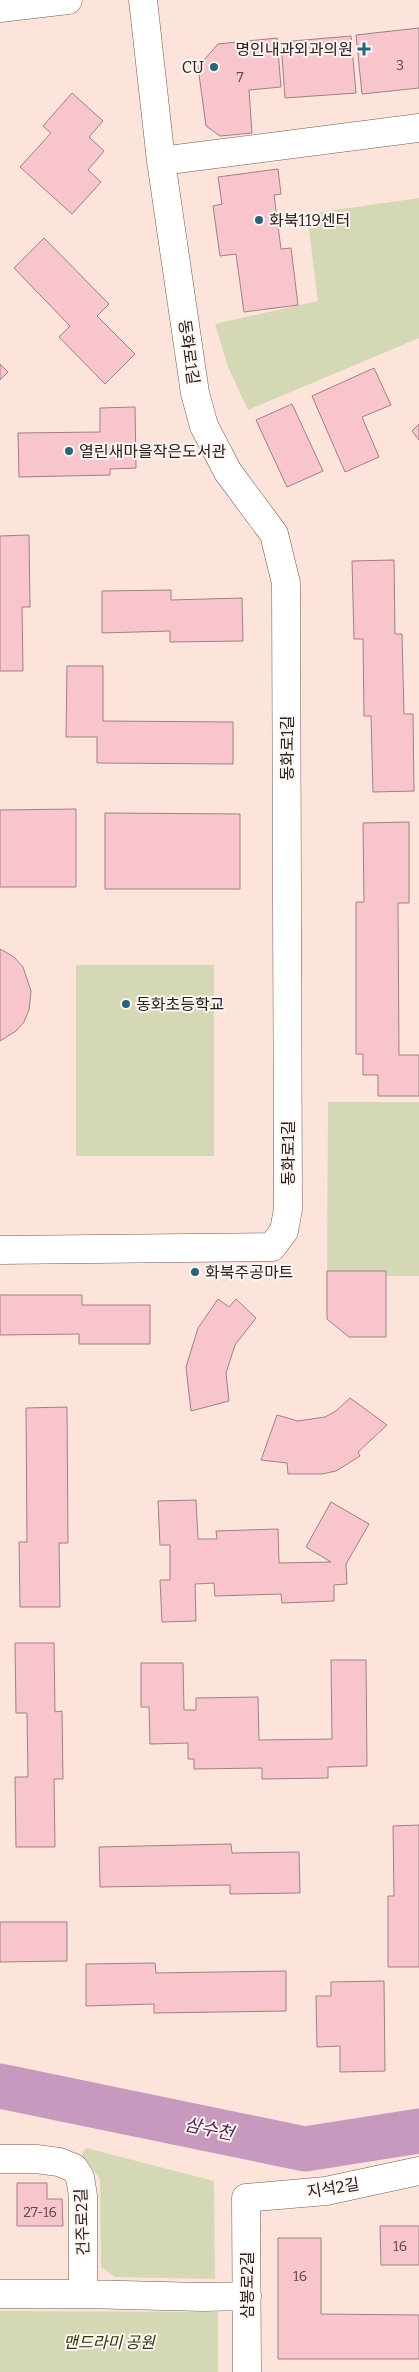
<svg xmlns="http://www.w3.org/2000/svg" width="419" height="2372" font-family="Bitter,'Noto Sans KR',serif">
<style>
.green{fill:#d4d8b4}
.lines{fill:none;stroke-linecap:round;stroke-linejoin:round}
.river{stroke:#c899bf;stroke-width:45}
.building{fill:#f9c5cd;stroke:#9e8185}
.minor-casing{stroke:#72594f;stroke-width:29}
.minor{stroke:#fff;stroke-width:28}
.poi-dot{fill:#28637b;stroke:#fcf5f3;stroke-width:2}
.labels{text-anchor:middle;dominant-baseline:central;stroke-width:4;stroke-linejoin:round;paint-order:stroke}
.number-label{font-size:14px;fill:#5e4948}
.poi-label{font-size:16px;fill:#2b201c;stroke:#fcf5f3;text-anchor:start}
.street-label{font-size:16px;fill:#2b201c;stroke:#fcf5f3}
.park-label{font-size:16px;font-style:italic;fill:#323407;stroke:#fcf5f3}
.water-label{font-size:18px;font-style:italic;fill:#561f4f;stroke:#fcf5f3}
</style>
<rect width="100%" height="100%" fill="#fce4db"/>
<path class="green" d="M419,198V338L248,410L228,367L215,324L318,301L307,214Z
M76,965H214V1156H76Z
M328,1102H419V1276H327Z
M86,2148L214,2181L215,2279L115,2277L101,2267L100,2179L82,2154Z
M0,2311L218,2312V2372H0Z"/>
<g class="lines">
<path class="river" d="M0,2086L305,2149L419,2131"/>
</g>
<path class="building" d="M419,28V88L362,94L356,35Z
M351,36L356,93L285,98L281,42Z
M277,38L281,87L249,90L252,133L220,136L206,126L198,67L218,44Z
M72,93L103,121L89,137L104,151L88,170L101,182L72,214L20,167L51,133L43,126Z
M278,169L281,194L274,195L281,249L291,248L298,305L244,312L236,254L220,256L213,206L222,204L218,177Z
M44,238L109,304L97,316L135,354L105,384L59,337L70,326L14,268Z
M0,364L8,372L0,380Z
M374,368L391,405L362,417L379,457L345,472L312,396Z
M292,404L323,471L287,487L256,420Z
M135,407L136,468L110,469V475L19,477L18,433L100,432V408Z
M419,424V440L412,431Z
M29,535L30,607H22L23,671H0V536Z
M394,560L395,634H402L404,714H413L414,791L373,792L371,716H364L363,639H354L352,561Z
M171,590V600L242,598L243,641L170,642V631L102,633V591Z
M67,666H103V721L233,722V764L97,763V737H66Z
M76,809V887H0V810Z
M105,813L240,814V889H105Z
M409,822V903H398L399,1055H419V1096H378V1075H363V1054H356V902H364L363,823Z
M0,949L14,957L23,967L31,991L29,1010L24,1022L16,1031L0,1041Z
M327,1271H386V1337H349L327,1319Z
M0,1295H82V1305H150V1344H79V1334L0,1335Z
M218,1299L229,1307L236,1299L256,1318L235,1345L226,1373L229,1401L191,1411L186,1367L198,1328Z
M350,1398L387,1425L358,1452L360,1456L336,1471L322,1474H288L287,1463L261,1460L277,1415L298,1421L325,1417L336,1411Z
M67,1407L68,1543H59L60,1607H20L19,1542H27L26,1408Z
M196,1500L198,1539H217L216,1531L278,1529L279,1563L331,1562L306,1547L331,1502L369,1524L346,1564L347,1584L334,1585V1601L282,1603L281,1594L215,1596L214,1583L195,1584L196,1621L162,1622L160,1580H170V1545H160L158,1501Z
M15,1643H54L55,1712L62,1711L63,1779H54L55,1847H16L15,1777H28L27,1713H16Z
M331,1660H366L367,1766L328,1767V1778L262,1779V1768L194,1769V1759H188V1743L150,1744L149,1707H141V1663H183L184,1710H196V1698L258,1697L259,1740L332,1739Z
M419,1825V1967H388V1896H394L393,1826Z
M231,1844L232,1853L299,1852L300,1893L230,1894V1885L100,1887L99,1847Z
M0,1922H67V1961L0,1962Z
M155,1963L156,1973L286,1971V2011L154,2013V2004L86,2006V1964Z
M384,1981L385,2071L340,2072V2046L317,2047L316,1996H331V1982Z
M17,2183H47V2199H62L63,2226H17Z
M380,2226H419V2265H381Z
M278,2238H321V2314L419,2315V2359H278Z"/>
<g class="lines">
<defs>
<path id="minor" d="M0,8L68,0
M161,161L419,128
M0,1250L272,1247L284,1231L288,1209L286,583L274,534L228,472L204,426L195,393L161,161L143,0
M0,2159H36L59,2162L74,2168L80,2177L83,2196V2294L203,2297L247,2296
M0,2294H83
M247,2372L246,2198L326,2191L419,2171"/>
</defs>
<use href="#minor" class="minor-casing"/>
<use href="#minor" class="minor"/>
</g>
<g class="poi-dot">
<path d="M361.5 41.5h5v5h5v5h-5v5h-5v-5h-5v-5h5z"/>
<circle cx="214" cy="67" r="5"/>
<circle cx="259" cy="220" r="5"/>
<circle cx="69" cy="451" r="5"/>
<circle cx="126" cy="1004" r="5"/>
<circle cx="195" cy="1272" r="5"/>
</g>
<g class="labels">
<g class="number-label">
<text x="400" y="65">3</text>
<text x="240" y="77">7</text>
<text x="40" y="2212">27-16</text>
<text x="400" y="2246">16</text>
<text x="300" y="2276">16</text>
</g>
<g class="poi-label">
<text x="353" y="49" text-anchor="end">명인내과외과의원</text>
<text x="204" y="67" text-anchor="end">CU</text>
<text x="269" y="220">화북119센터</text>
<text x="79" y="451">열린새마을작은도서관</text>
<text x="136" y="1004">동화초등학교</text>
<text x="205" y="1272">화북주공마트</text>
</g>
<g class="street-label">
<text transform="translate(189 352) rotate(82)">동화로1길</text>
<text transform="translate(287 748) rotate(-90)">동화로1길</text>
<text transform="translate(288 1153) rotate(-90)">동화로1길</text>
<text transform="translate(333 2188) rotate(-9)">지석2길</text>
<text transform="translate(82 2222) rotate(-92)">건주로2길</text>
<text transform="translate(247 2285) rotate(-90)">삼봉로2길</text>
</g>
<g class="park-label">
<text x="109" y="2342">맨드라미 공원</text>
</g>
<g class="water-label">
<text transform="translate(209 2129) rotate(12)">삼수천</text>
</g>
</g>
</svg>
